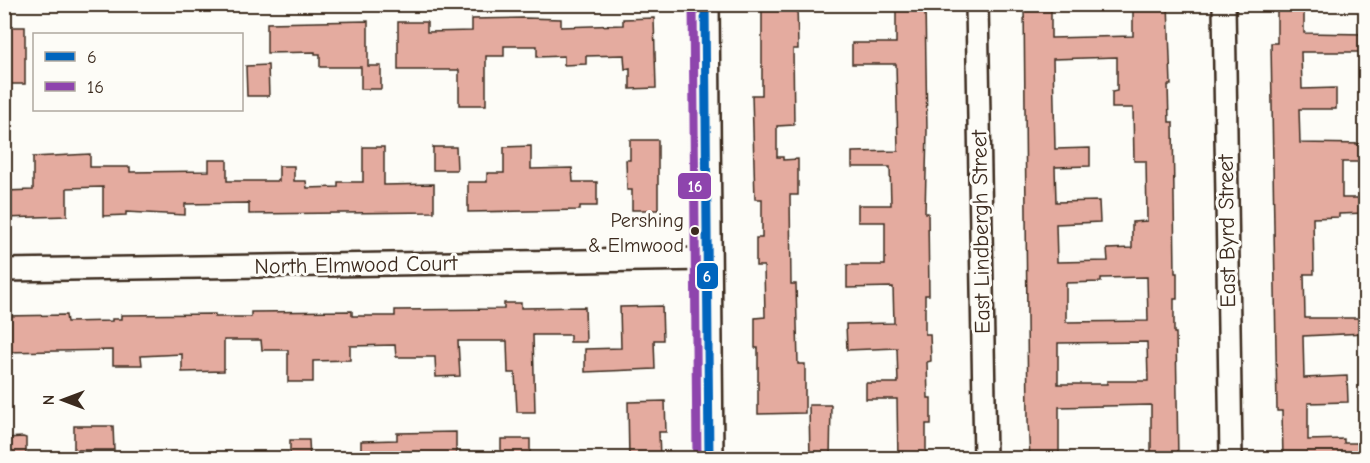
<svg xmlns="http://www.w3.org/2000/svg" width="1370" height="463" font-family="'Comic Neue',sans-serif">
<style>
.building{fill:#e4ab9f;stroke:#3b2a1e;stroke-width:1.5;fill-rule:evenodd}
.lines{fill:none;stroke-linecap:round;stroke-linejoin:round}
.minor-casing{stroke:#3b2a1e;stroke-width:26}
.tertiary-casing{stroke:#3b2a1e;stroke-width:32}
.minor{stroke:#fdfcf7;stroke-width:21}
.tertiary{stroke:#fdfcf7;stroke-width:27}
.bus-1-casing{stroke:#fdfcf7;stroke-width:14}
.bus-2-casing{stroke:#fdfcf7;stroke-width:14}
.bus-1{stroke:#0065bd;stroke-width:9}
.bus-2{stroke:#8e44ad;stroke-width:9}
.bus-dot{fill:#3b2a1e;stroke:#fdfcf7;stroke-width:2}
.labels{text-anchor:middle;dominant-baseline:central;stroke-width:6;stroke-linejoin:round;paint-order:stroke}
.bus-label{font-size:20px;fill:#3b2a1e;stroke:#fdfcf7;text-anchor:end}
.street-label{font-size:22px;fill:#3b2a1e;stroke:#fdfcf7}
.line-badge{stroke:#fdfcf7;stroke-width:2}
.badge-label{font-size:16px;text-anchor:middle;font-weight:bold;fill:#fff}
</style>
<rect width="100%" height="100%" fill="#fdfcf7"/>
<filter id="ink" filterUnits="userSpaceOnUse"><feTurbulence type="fractalNoise" baseFrequency=".0167" numOctaves="2"/><feDisplacementMap in="SourceGraphic" scale="12" xChannelSelector="R" yChannelSelector="G"/><feConvolveMatrix kernelMatrix="1 2 1 2 8 2 1 2 1" color-interpolation-filters="sRGB"/></filter>
<g filter="url(#ink)">
<path class="building" d="M762,4H797L798,49H793L794,125L777,126V157H783V160L798,159V195H790L791,284H796L798,364H805V413L758,414V348H755V318L765,317L764,266H756V238H762V199H755L752,95H762Z
M896,4H925L927,131L925,213H928L929,295H925V334H930L931,361L927,362L928,398H931V424H926V459H898L897,399H866V383H898L897,348L847,350L846,324L894,323L893,287L847,288V265H885V222H858V205H891L890,167H852V152L898,151L896,64H852V43H896Z
M1024,4H1051V38L1133,36V4H1168L1171,85H1168L1169,122H1173L1175,273H1177V299H1174V333H1176L1178,459H1151V405L1059,407V459H1030L1028,421ZM1117,57V91L1112,92V108H1133L1134,161H1146L1147,221L1132,222V248L1107,249L1108,261L1057,262L1056,224L1100,222L1099,201L1056,202L1055,167L1090,166V148L1055,149L1053,59ZM1147,277L1148,321L1066,322V283L1101,282V278ZM1147,342L1148,381H1107V384H1058V343Z
M1277,4H1304V33L1365,34V52H1301L1302,89L1336,88V109H1299L1300,143L1365,144V162H1342V198H1365V213L1339,214V217L1313,218L1314,274H1304L1305,318H1365V333L1303,336L1304,378L1347,376L1348,402L1308,403V440L1344,439V443H1365V459H1283L1282,411H1277L1271,43H1277Z
M524,18L561,19V27L623,25V19L654,18L656,88L630,89V68L625,69L624,55L586,56V64L564,65V56L537,57V46H504V56H486V105H459V70H398V22H427V32L472,31V19Z
M368,21V66H381V89H361V67H320V54H315V52L267,53V23Z
M4,27H25V84H4Z
M268,65L269,96H247L246,66Z
M630,140H658V210H632V190H627L626,160H630Z
M531,146V169L572,168L573,182H597V206H580V210L468,212V182H487V173H504V147Z
M363,147H384V185L434,184V212L249,214V203L185,204V215L126,212V215L103,216V187L67,188V216L4,218V191L33,190V157L90,154V167H130V172L209,171V160H227V181H279V166H294V181H306L307,188L338,187V182H363Z
M433,147H456L457,170H433Z
M504,303H521V308L585,307L586,342H570V335H533L535,412H517L515,373H508L507,341H458L460,376L436,377L435,357H396L395,345L350,346V360L313,361V382H288V350H262L261,340H224V371L182,372V354L141,356L142,365H113V350L4,352V316L66,315L67,322L112,321V319H121V315L215,314V317H251V312L352,311V316H395V310L504,309Z
M662,306L663,340H654L655,369L585,372V349L621,348L620,307Z
M665,401L666,432H659L660,459H629L628,402Z
M809,405H831L830,459H810Z
M74,426H113L114,450H74Z
M456,432V459H361V441L397,440V433Z
M23,437L26,438V459H7L6,438Z
M501,439H530V459H501Z
M290,440H309L310,459H290Z"/>
<g class="lines">
<defs>
<path id="minor" d="M977,4L985,458
M1224,4L1231,458
M4,270L708,259"/>
<path id="tertiary" d="M705,4L709,458"/>
</defs>
<use href="#minor" class="minor-casing"/>
<use href="#tertiary" class="tertiary-casing"/>
<use href="#minor" class="minor"/>
<use href="#tertiary" class="tertiary"/>
<defs>
<path id="bus-1" d="M705,4L709,458"/>
<path id="bus-2" d="M693,4L697,458"/>
</defs>
<use href="#bus-1" class="bus-1-casing"/>
<use href="#bus-2" class="bus-2-casing"/>
<use href="#bus-1" class="bus-1"/>
<use href="#bus-2" class="bus-2"/>
</g>
</g>
<circle class="bus-dot" cx="695" cy="231" r="5"/>
<g class="labels">
<g class="bus-label">
<text x="684" y="220">Pershing<tspan x="684" dy="25">&amp; Elmwood</tspan></text>
</g>
<g class="street-label">
<text transform="translate(1227 231) rotate(-91)">East Byrd Street</text>
<text transform="translate(981 232) rotate(-91)">East Lindbergh Street</text>
<text transform="translate(356 265) rotate(-1)">North Elmwood Court</text>
</g>
</g>
<g class="line-badge">
<rect x="677" y="172" width="35" height="28" rx="6" fill="#8e44ad"/>
<rect x="696" y="262" width="23" height="28" rx="6" fill="#0065bd"/>
</g>
<g class="badge-label">
<text x="695" y="192">16</text>
<text x="707" y="282">6</text>
</g>
<rect width="1370" height="463" fill="none" stroke="#fdfcf7" stroke-width="24"/>
<rect x="12" y="12" width="1346" height="439" fill="none" stroke="#3b2a1e" stroke-width="2" filter="url(#ink)"/>
<rect x="33" y="33" width="210" height="78" fill="#fdfcf7" stroke="#afa8a0" stroke-width="1.5"/>
<rect x="45" y="52" width="30" height="9" fill="#0065bd" stroke="#afa8a0" stroke-width="1.5"/>
<text x="87" y="63" font-size="18" fill="#3b2a1e">6</text>
<rect x="45" y="82" width="30" height="9" fill="#8e44ad" stroke="#afa8a0" stroke-width="1.5"/>
<text x="87" y="93" font-size="18" fill="#3b2a1e">16</text>
<g transform="translate(63 400) rotate(270)" stroke="#fdfcf7" stroke-width="4.5" paint-order="stroke">
<path d="M0-4.5L10 22L0 15L-10 22Z" fill="#3b2a1e"/>
<text y="-9" font-size="16" font-weight="bold" text-anchor="middle" fill="#3b2a1e">N</text>
</g>
</svg>
